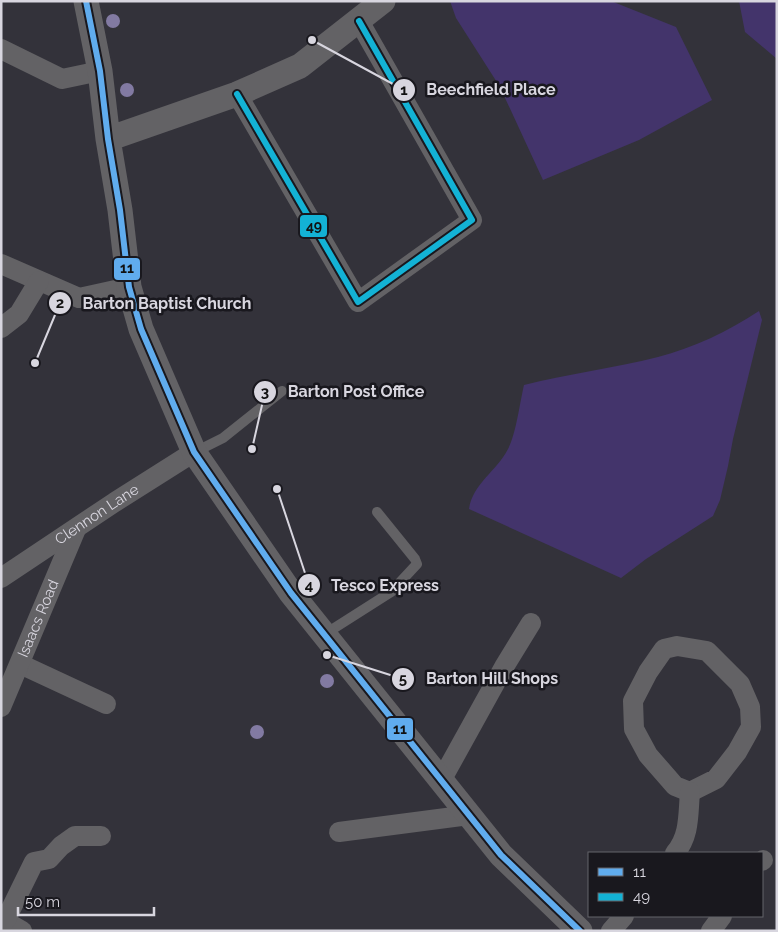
<svg xmlns="http://www.w3.org/2000/svg" width="778" height="932" font-family="Raleway,sans-serif">
<style>
.green{fill:#43346b}
.lines{fill:none;stroke-linecap:round;stroke-linejoin:round}
.service{stroke:#636265;stroke-width:10}
.minor{stroke:#636265;stroke-width:20}
.tertiary{stroke:#636265;stroke-width:25}
.bus-1-casing{stroke:#19181e;stroke-width:10}
.bus-2-casing{stroke:#19181e;stroke-width:10}
.bus-1{stroke:#60acee;stroke-width:6}
.bus-2{stroke:#13b2d5;stroke-width:6}
.tree{fill:#827aa2}
.labels{text-anchor:middle;dominant-baseline:central;stroke-width:5;stroke-linejoin:round;paint-order:stroke}
.street-label{font-size:15px;fill:#d8d6df;stroke:#19181e}
.leader{fill:none;stroke:#d8d6df;stroke-width:2}
.callout-dot{fill:#d8d6df;stroke:#19181e;stroke-width:2}
.mark-label{font-size:15px;text-anchor:middle;font-weight:bold;fill:#111}
.callout-label{font-size:16px;text-anchor:middle;font-weight:bold;fill:#d8d6df;stroke:#19181e;stroke-width:5;stroke-linejoin:round;paint-order:stroke}
.line-badge{stroke:#19181e;stroke-width:2}
.pale-badge-label{font-size:14px;text-anchor:middle;font-weight:bold;fill:#111}
</style>
<rect width="100%" height="100%" fill="#33323a"/>
<path class="green" d="M450,1H611L676,27L712,100L639,140L543,180L500,87L456,18Z
M739,1H777V59L745,32Z
M759,311L762,320L733,439L728,466L720,500L713,516L646,559L621,578L469,509C473,483 497,471 508,449C516,434 520,402 524,385C568,374 614,368 658,357C693,348 729,331 759,311Z"/>
<g class="lines">
<path class="service" d="M195,452L223,438L282,391
M325,634L391,592L417,564L415,559L377,512"/>
<g class="minor">
<path d="M1,49L62,79L100,71"/>
<path d="M237,94L358,302L472,220L359,21"/>
<path d="M1,264L79,298L129,287"/>
<path d="M1,328L19,314L39,281"/>
<path id="s1" d="M1,578L115,502L194,452"/>
<path d="M677,646L707,651L740,684L750,707L751,727L737,752L716,779L690,792L675,786L648,755L634,729L633,701L648,672L664,649Z"/>
<path d="M20,664L106,704"/>
<path id="s2" d="M1,707L76,529"/>
<path d="M442,779L504,667L531,623"/>
<path d="M339,832L469,815"/>
<path d="M675,853C690,836 688,814 690,792"/>
<path d="M762,861L763,860"/>
<path d="M1,919L22,931"/>
<path d="M5,921L34,862L49,859L61,846L75,836H101"/>
<path d="M611,931L624,916"/>
<path d="M711,931L722,916"/>
</g>
<path class="tertiary" d="M86,1L100,71L108,139L120,210L129,287L141,329L194,452L291,593L501,855L580,931
M108,139L237,94L300,66L383,1"/>
<defs>
<path id="bus-1" d="M86,1L100,71L108,139L120,210L129,287L141,329L194,452L291,593L501,855L580,931"/>
<path id="bus-2" d="M237,94L358,302L472,220L359,21"/>
</defs>
<use href="#bus-1" class="bus-1-casing"/>
<use href="#bus-2" class="bus-2-casing"/>
<use href="#bus-1" class="bus-1"/>
<use href="#bus-2" class="bus-2"/>
</g>
<g class="tree">
<circle cx="113" cy="21" r="7"/>
<circle cx="127" cy="90" r="7"/>
<circle cx="327" cy="681" r="7"/>
<circle cx="257" cy="732" r="7"/>
</g>
<g class="labels">
<g class="street-label">
<text stroke="none"><textPath href="#s1" startOffset="115">Clennon Lane</textPath></text>
<text stroke="none"><textPath href="#s2" startOffset="96">Isaacs Road</textPath></text>
</g>
</g>
<path class="leader" d="M312 40L404 90M35 363L60 303M252 449L265 392M277 489L309 585M327 655L403 679"/>
<g class="callout-dot">
<circle cx="312" cy="40" r="5"/>
<circle cx="35" cy="363" r="5"/>
<circle cx="252" cy="449" r="5"/>
<circle cx="277" cy="489" r="5"/>
<circle cx="327" cy="655" r="5"/>
<circle cx="404" cy="90" r="12"/>
<circle cx="60" cy="303" r="12"/>
<circle cx="265" cy="392" r="12"/>
<circle cx="309" cy="585" r="12"/>
<circle cx="403" cy="679" r="12"/>
</g>
<g class="mark-label">
<text x="404" y="95">1</text>
<text x="60" y="308">2</text>
<text x="265" y="397">3</text>
<text x="309" y="590">4</text>
<text x="403" y="684">5</text>
</g>
<g class="callout-label">
<text x="491" y="95">Beechfield Place</text>
<text x="167" y="309">Barton Baptist Church</text>
<text x="356" y="397">Barton Post Office</text>
<text x="385" y="591">Tesco Express</text>
<text x="492" y="684">Barton Hill Shops</text>
</g>
<g class="line-badge">
<rect x="299" y="214" width="29" height="24" rx="5" fill="#13b2d5"/>
<rect x="113" y="257" width="28" height="24" rx="5" fill="#60acee"/>
<rect x="386" y="717" width="28" height="24" rx="5" fill="#60acee"/>
</g>
<g class="pale-badge-label">
<text x="314" y="231">49</text>
<text x="127" y="273">11</text>
<text x="400" y="734">11</text>
</g>
<rect width="778" height="932" fill="none" stroke="#d8d6df" stroke-width="5"/>
<rect x="588" y="852" width="175" height="65" fill="#19181e" stroke="#65646b"/>
<rect x="598" y="868" width="25" height="8" fill="#60acee" stroke="#65646b"/>
<text x="633" y="877" font-size="15" fill="#d8d6df">11</text>
<rect x="598" y="893" width="25" height="8" fill="#13b2d5" stroke="#65646b"/>
<text x="633" y="902" font-size="15" fill="#d8d6df">49</text>
<path d="M18 907v8h136v-8" fill="none" stroke="#d8d6df" stroke-width="2.5"/>
<text x="25" y="907" font-size="15" fill="#d8d6df" stroke="#19181e" stroke-width="4" paint-order="stroke">50 m</text>
</svg>
